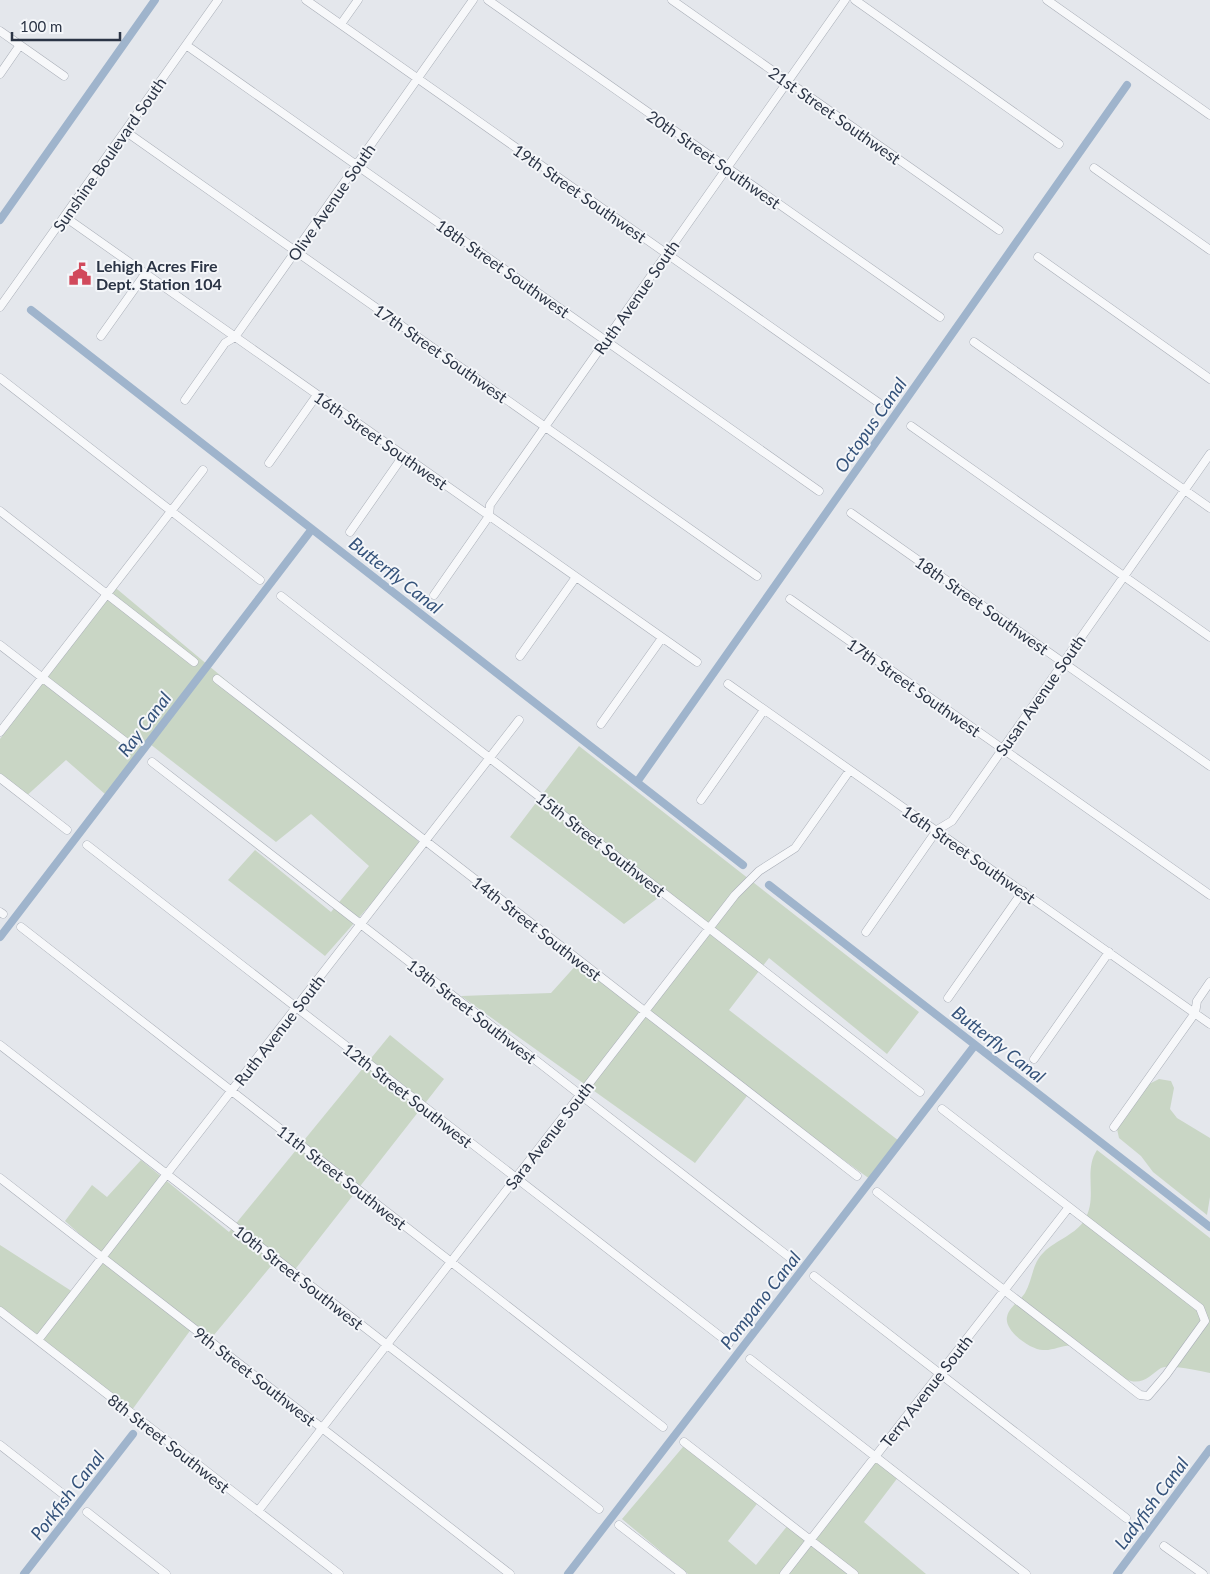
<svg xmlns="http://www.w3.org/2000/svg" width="1210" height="1574" font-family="Lato,sans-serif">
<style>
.green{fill:#c9d6c5}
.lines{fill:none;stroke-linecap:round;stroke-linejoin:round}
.canal{stroke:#9fb4cc;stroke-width:8}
.minor-casing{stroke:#a9aeb7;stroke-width:9}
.minor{stroke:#f7f8fa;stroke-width:8}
.labels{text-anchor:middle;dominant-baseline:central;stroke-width:4;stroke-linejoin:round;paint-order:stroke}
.street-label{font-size:16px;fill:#2b3445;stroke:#f4f6f9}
.poi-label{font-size:16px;font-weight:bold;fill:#2b3445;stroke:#f4f6f9;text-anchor:start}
.water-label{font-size:18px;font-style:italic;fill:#34527a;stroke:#f4f6f9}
</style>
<rect width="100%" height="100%" fill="#e4e7ec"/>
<path class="green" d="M111,584L423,845L325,956L228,880L255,850L331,912L369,866L311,814L276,842L150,744L105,794L66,760L23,799L0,781V739Z
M579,746L919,1012L887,1054L769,958L729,1010L903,1144L874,1182L750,1092L695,1163L461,996L551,993L578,963L641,1011L708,924L667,891L624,924L510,837Z
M390,1035L444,1079L293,1272L276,1260L209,1341L192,1328L129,1414L0,1310V1245L73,1292L103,1255L65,1221L92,1185L107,1197L141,1160L229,1232Z
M1159,1079L1171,1081L1174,1088L1170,1109L1177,1118L1210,1138V1197L1207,1215L1153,1172L1141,1156L1119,1138L1117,1129L1149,1084Z
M1097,1150L1210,1238V1373C1199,1371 1170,1364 1161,1368C1152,1374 1144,1384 1131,1381C1111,1375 1098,1358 1080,1348C1067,1341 1056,1351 1043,1350C1031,1350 1004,1331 1007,1317C1009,1307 1020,1301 1025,1293C1033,1279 1032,1263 1044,1252C1056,1240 1077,1234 1085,1219C1098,1197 1083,1171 1097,1150Z
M688,1441L760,1500L728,1541L756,1565L788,1525L809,1541L877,1455L899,1476L864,1522L926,1574H688L622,1519Z"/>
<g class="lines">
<path class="canal" d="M0,220L155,0
M31,310L743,865
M637,782L1127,85
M769,885L1210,1227
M0,937L312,529
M24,1574L133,1434
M568,1574L975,1045
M1117,1574L1210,1449"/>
<defs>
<path id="minor" d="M306,0L879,403
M488,0L940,317
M672,0L999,230
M855,0L1059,144
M1047,0L1210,115
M341,24L358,0
M0,31L64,76
M186,45L819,491
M0,74L20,45
M125,131L757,576
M1094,168L1210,250
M65,217L697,662
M1038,257L1210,379
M0,307L218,0
M101,336L145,274
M974,342L1210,508
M0,378L260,580
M185,400L225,343L235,337L473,0
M911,426L1210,637
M269,463L317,395
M0,511L194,662
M851,513L1210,766
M350,532L403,456
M434,595L489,516L490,505L845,0
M281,596L920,1092
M790,599L1210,895
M0,645L131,746
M520,656L576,577
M217,679L857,1176
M728,684L1210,1024
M601,724L662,638
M0,732L203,470
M152,762L793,1260
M0,778L67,830
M701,800L764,710
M87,845L729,1343
M0,912L3,914
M21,927L663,1427
M866,932L937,830L952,821L1210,454
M948,998L1023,891
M0,1045L599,1509
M1034,1059L1109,952
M1114,1127L1195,1013L1197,1001L1210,982
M0,1178L510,1574
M877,1192L1140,1395L1148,1396L1166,1375L1205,1321L1200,1308L942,1109
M814,1276L1126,1518
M0,1311L339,1574
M38,1340L519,720
M750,1359L1026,1574
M684,1442L854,1574
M0,1445L68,1498
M258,1511L735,895L759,871L795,848L850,770
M87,1512L166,1574
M619,1525L682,1574
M1164,1546L1203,1574
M784,1574L1069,1207"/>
</defs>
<use href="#minor" class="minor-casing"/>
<use href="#minor" class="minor"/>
</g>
<defs>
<symbol id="civic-bare" viewBox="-9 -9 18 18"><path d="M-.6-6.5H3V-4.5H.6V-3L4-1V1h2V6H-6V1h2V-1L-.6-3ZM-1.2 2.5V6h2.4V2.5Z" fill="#d1495b" stroke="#f4f6f9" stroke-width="2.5" paint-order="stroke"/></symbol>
</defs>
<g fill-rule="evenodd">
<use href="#civic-bare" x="64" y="258" width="32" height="32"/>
</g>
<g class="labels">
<g class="street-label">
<text transform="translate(835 115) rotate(35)">21st Street Southwest</text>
<text transform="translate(109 154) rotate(-55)">Sunshine Boulevard South</text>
<text transform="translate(714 159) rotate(35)">20th Street Southwest</text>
<text transform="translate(580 193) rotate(35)">19th Street Southwest</text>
<text transform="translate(331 202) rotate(-55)">Olive Avenue South</text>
<text transform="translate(503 268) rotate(35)">18th Street Southwest</text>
<text transform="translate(636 297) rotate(-55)">Ruth Avenue South</text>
<text transform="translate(441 353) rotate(35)">17th Street Southwest</text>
<text transform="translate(381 440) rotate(35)">16th Street Southwest</text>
<text transform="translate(982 605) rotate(35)">18th Street Southwest</text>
<text transform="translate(914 687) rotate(35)">17th Street Southwest</text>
<text transform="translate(1040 695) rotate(-55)">Susan Avenue South</text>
<text transform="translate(601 844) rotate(38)">15th Street Southwest</text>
<text transform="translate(969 854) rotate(35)">16th Street Southwest</text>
<text transform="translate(537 928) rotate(38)">14th Street Southwest</text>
<text transform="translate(472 1011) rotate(38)">13th Street Southwest</text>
<text transform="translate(279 1030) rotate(-52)">Ruth Avenue South</text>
<text transform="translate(408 1095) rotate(38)">12th Street Southwest</text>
<text transform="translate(549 1135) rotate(-52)">Sara Avenue South</text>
<text transform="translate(342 1177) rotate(38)">11th Street Southwest</text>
<text transform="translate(299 1277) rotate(38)">10th Street Southwest</text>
<text transform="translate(255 1376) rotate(38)">9th Street Southwest</text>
<text transform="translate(926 1391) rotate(-52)">Terry Avenue South</text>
<text transform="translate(169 1443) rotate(38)">8th Street Southwest</text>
</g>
<g class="poi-label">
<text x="96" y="265">Lehigh Acres Fire<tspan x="96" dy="18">Dept. Station 104</tspan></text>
</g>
<g class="water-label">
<text transform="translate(870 425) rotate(-55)">Octopus Canal</text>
<text transform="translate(396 575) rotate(38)">Butterfly Canal</text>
<text transform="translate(144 724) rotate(-53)">Ray Canal</text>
<text transform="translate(999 1044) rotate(38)">Butterfly Canal</text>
<text transform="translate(760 1300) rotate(-52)">Pompano Canal</text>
<text transform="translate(67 1495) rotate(-52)">Porkfish Canal</text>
<text transform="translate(1151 1503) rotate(-53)">Ladyfish Canal</text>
</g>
</g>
<path d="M12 32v8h108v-8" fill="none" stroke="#2b3445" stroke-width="2.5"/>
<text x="20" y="32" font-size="15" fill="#2b3445" stroke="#f4f6f9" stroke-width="4" paint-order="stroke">100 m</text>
</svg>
